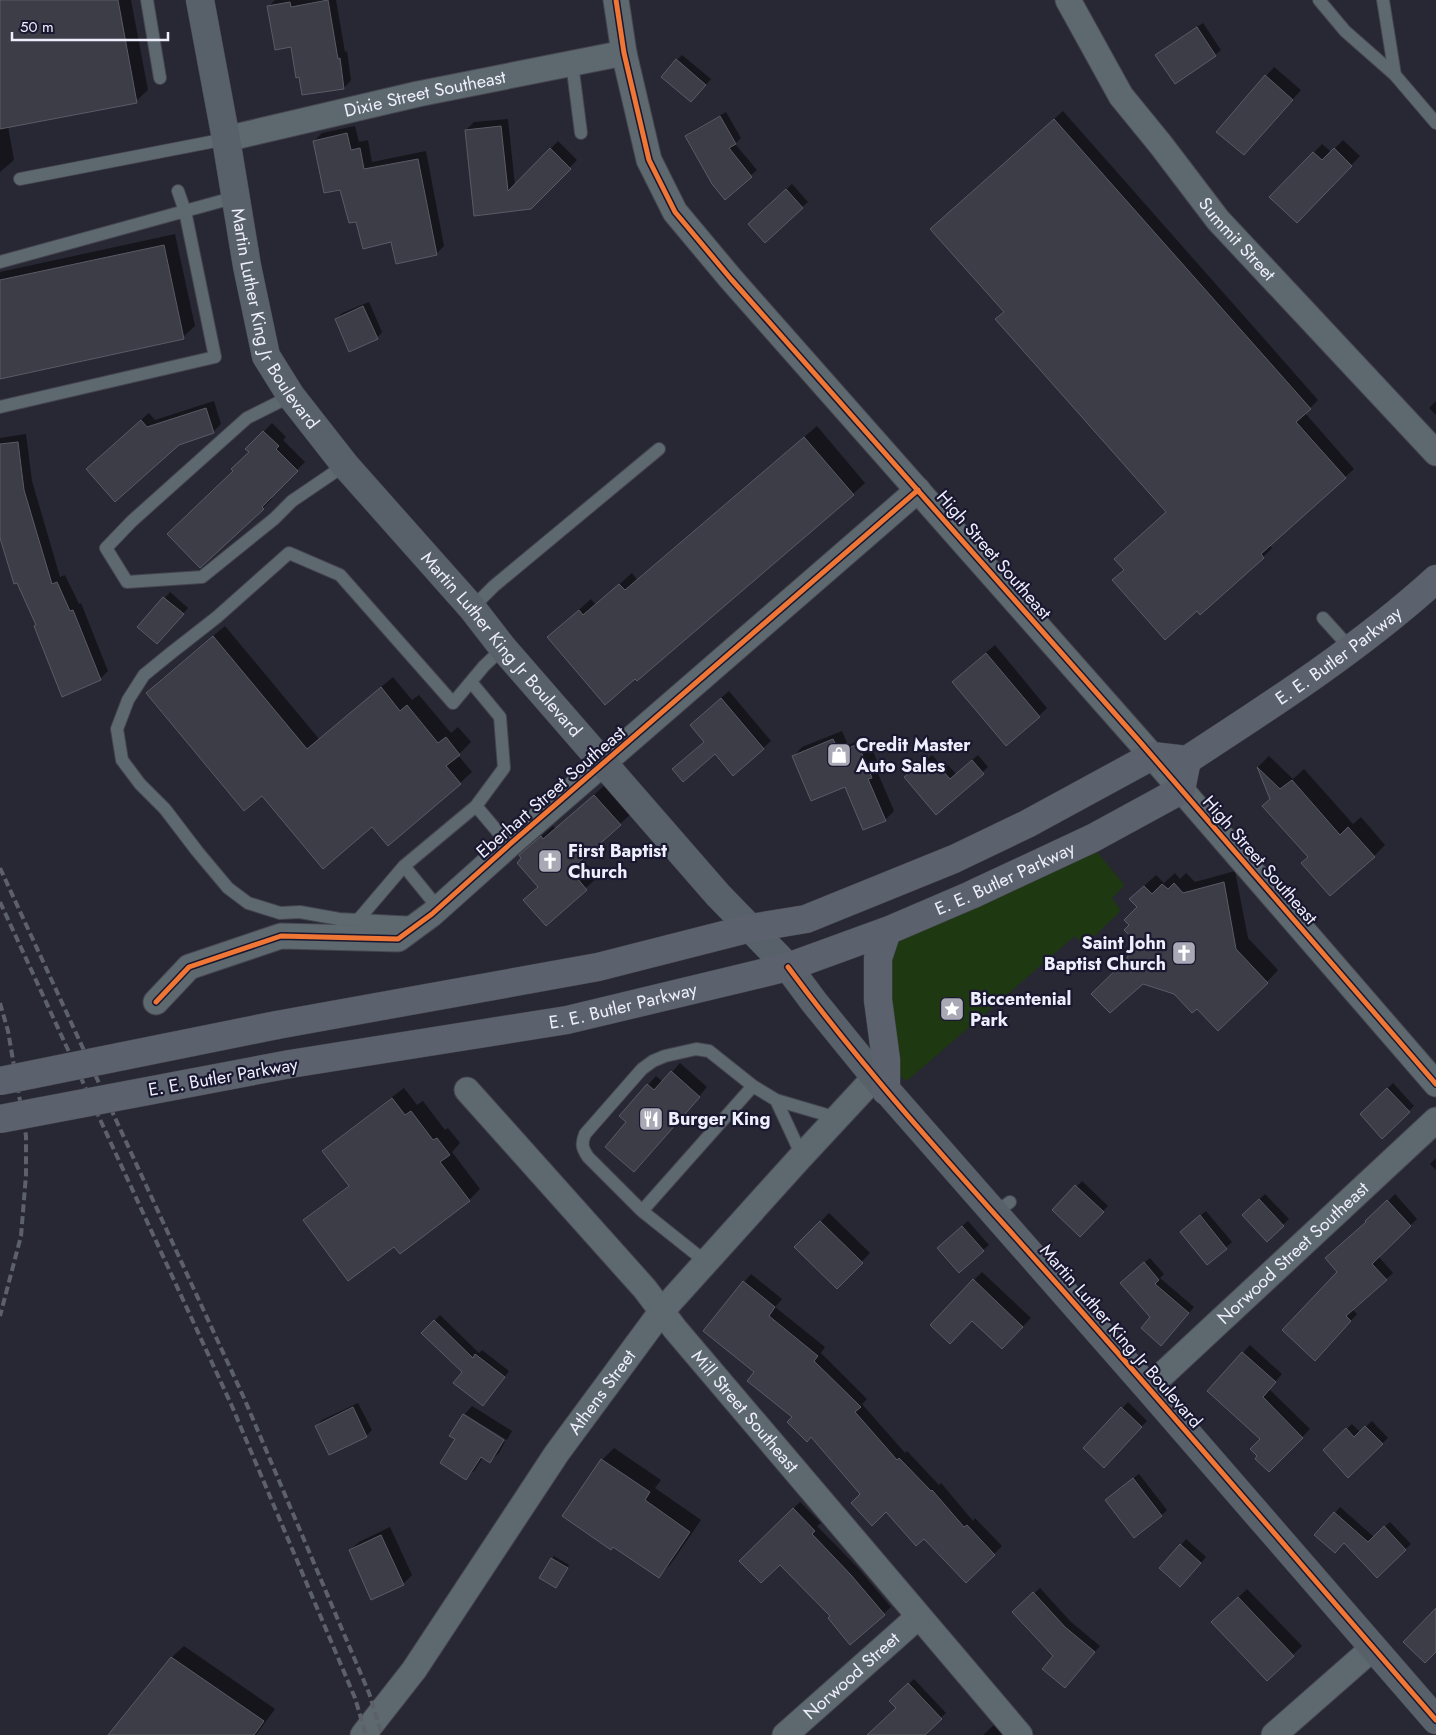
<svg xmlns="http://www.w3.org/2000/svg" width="1436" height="1735" font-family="Jost,sans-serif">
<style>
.green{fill:#1e3811}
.shadow{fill:#0007}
.building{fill:#3d3d48;stroke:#5a5b66}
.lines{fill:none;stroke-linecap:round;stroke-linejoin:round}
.service-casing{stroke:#45454f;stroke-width:14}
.minor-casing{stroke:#45454f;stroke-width:27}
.secondary-casing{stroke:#45454f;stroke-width:29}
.trunk-casing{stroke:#45454f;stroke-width:29}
.service{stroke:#5e686f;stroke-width:12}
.minor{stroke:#5e686f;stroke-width:25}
.secondary{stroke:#58606a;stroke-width:28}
.trunk{stroke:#5c626d;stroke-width:28}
.rail{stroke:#5c6069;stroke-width:4;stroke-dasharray:8 4;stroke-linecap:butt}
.trunk-bridge-casing{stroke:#45454f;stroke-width:29;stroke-linecap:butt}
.trunk-bridge{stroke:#5c626d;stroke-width:28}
.cycleway-casing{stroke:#191830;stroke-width:8}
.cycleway{stroke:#f07635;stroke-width:5}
.labels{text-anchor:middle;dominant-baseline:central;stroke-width:4.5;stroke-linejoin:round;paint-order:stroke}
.street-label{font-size:18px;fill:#eeeffc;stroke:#191830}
.poi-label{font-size:18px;font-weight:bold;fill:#eeeffc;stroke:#191830;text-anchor:start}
</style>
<rect width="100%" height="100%" fill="#282834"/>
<path class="green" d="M1096,851L1123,883L1124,886L1112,898L1120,909L1118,914L1084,945L1075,936L908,1080H905L901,1077L888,976L891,954L898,943L907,934Z"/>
<path class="shadow" d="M0,0H131L148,90L136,101L8,126L14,160L0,172Z
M275,0H336L345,52L347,51L351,80L344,88L303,94L293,45L268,7Z
M1203,23L1221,50L1215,55H1157L1163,50Z
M682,55L711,79L697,95L677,60Z
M1274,67L1301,90L1252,145L1218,132Z
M1063,111L1318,400L1305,413L1354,469L1269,545L1272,548L1263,557L1125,569L1167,512L997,319L1005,311L941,220Z
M726,112L741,138L735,144L757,170L725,198L686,137L692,131Z
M508,119L515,186L558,141L577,160L530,208L475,215L466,130L474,122Z
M355,126L359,142L368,140L372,162L426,151L444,246L436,254L392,240L357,220L341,188L314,141L322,133Z
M1343,140L1360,156L1297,222L1271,197L1322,144L1331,152Z
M792,184L808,202L802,207L755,218Z
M175,234L195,326L183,337L0,376V272Z
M369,302L382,332L377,338L336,319L342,313Z
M214,401L221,424L213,432L95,461L149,413L155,420Z
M1436,401V415L1429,408Z
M272,423L286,437L283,440L305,462L270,497L272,499L263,508L200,566L235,471L250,452L247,449Z
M817,426L865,483L853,494L549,637L591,599L596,605L632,573L637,580Z
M26,434L32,481L60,577L65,575L79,604L81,603L108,671L100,679L37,624L0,534V438Z
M170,592L188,608L163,637L139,627Z
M225,626L319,739L393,677L412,700L419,695L451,733L458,727L471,742L458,755L472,772L460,783L372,826L262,794L147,693L159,681Z
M995,645L1047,708L1039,716L962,673Z
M729,691L771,741L763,748L715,752L682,761L705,741L699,717Z
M842,731L848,745L867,737L880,768L877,771L894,811L885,820L846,785L794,756L802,747Z
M932,755L944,768L948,765L956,774L978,755L988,767L937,813L912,772Z
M1269,756L1293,779L1304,769L1353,824L1361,817L1385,845L1374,856L1272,799L1258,767Z
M606,784L632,813L587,854L588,855L583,860L598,877L546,924L525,900L539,886L532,844L553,826L556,829Z
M1235,871L1248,938L1278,970L1267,982L1174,993L1127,960L1136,940L1131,925L1139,907L1143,887L1156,875L1164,883L1175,873L1180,879L1186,873L1195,882Z
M680,1063L707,1087L642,1162L628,1122L648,1085L656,1076L663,1082Z
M1393,1083L1414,1106L1382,1137L1361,1114Z
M404,1088L417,1105L423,1101L445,1130L448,1128L460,1143L452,1152L480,1189L469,1200L395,1245L305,1221L316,1210L349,1185L324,1152L335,1141Z
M1436,1158V1170L1430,1164Z
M1082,1181L1108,1206L1080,1235L1054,1210Z
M1265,1194L1289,1219L1267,1240L1243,1215Z
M1395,1194L1417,1219L1378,1256L1393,1273L1352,1309L1357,1314L1322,1352L1367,1222Z
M1206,1211L1232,1242L1207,1264L1187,1227Z
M829,1213L870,1253L837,1287L796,1247Z
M968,1221L989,1245L983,1250L944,1242Z
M1150,1258L1164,1274L1160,1278L1194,1307L1167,1338L1127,1278Z
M982,1272L1031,1318L1002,1348L972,1319L974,1280Z
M751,1274L782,1299L775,1307L825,1347L821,1353L867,1399L862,1404L905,1453L907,1451L939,1485L941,1483L973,1521L975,1518L1002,1546L966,1582L924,1538L862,1494L755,1372L744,1282Z
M440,1315L479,1353L482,1350L509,1371L488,1399L423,1333Z
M1250,1345L1282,1374L1269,1389L1310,1429L1269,1471L1262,1439L1208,1391Z
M1128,1402L1147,1421L1104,1466L1085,1448Z
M358,1403L372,1430L366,1436L316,1426L322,1420Z
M472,1406L512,1431L507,1440L465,1414Z
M464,1415V1416L505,1442L499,1453L490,1461L483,1457L475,1470L466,1478L456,1439L451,1435Z
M1372,1421L1388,1438L1348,1476L1324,1450L1352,1424L1360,1432Z
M614,1448L661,1480L655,1488L701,1520L670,1565L658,1577L613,1546L563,1516L602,1460Z
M1139,1474L1167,1510L1161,1516L1112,1494Z
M800,1502L821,1523L817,1526L858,1568L891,1607L850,1643L831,1616L780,1563L741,1561Z
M1340,1507L1374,1537L1390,1522L1411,1544L1377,1576L1335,1513Z
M390,1527L412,1575L403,1584L372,1598L350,1550L359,1542Z
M1186,1539L1206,1557L1186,1580L1181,1545Z
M554,1556L569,1565L558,1584L552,1559Z
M1040,1588L1071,1622L1100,1646L1065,1687L1054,1656L1014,1612Z
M1247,1589L1302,1646L1267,1679L1213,1622Z
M184,1646L275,1709L256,1735H110L172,1657Z
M914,1679L946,1713L922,1735H868L897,1708L891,1701Z
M994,1725L1004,1735H983Z"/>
<path class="building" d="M0,0H118L137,103L0,129Z
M328,0L338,59L340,58L344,89L302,95L299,77L296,78L291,47L275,50L267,6L290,2L291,7Z
M1197,27L1216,56L1175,84L1155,55Z
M676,59L706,85L691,102L661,77Z
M1265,75L1293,100L1244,155L1216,132Z
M720,116L736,144L729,148L752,177L725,200L712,184L685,136Z
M1054,119L1311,409L1296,422L1346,478L1261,554L1264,558L1200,615L1197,611L1165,640L1112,580L1124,570L1114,559L1166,512L995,319L1004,312L930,229Z
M501,126L508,191L550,148L571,169L531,209L474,216L465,130Z
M347,133L351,150L360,148L364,169L418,159L437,255L396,264L391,242L363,249L356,222L349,223L340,190L324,193L313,141Z
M1334,148L1352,166L1297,223L1269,197L1313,152L1322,160Z
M786,189L803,208L765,243L748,224Z
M164,245L184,339L0,379V280Z
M363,306L378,339L349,352L335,319Z
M206,408L214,433L179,445L115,502L86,469L141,420L147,427Z
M263,431L279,446L276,449L298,471L262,507L264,509L200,568L167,534L233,471L231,469L249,452L245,449Z
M804,437L854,495L637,681L635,679L605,705L547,637L579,610L583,615L619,584L625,590Z
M18,442L24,490L52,584L57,582L70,611L73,610L101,680L62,697L34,626L36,625L17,583L14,584L0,538V444Z
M163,597L184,614L157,644L137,627Z
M213,636L307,749L381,687L400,711L407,705L438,743L446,737L460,755L446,766L461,784L388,846L372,827L323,869L262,796L244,811L146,693Z
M986,653L1040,717L1006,746L952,682Z
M721,698L764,749L733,776L715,754L683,782L672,769L704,742L690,725Z
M833,739L839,752L858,744L872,778L868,779L886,821L863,830L845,787L811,801L792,756Z
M926,759L938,773L942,770L950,779L972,760L984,774L936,815L904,777Z
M1257,767L1280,789L1292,780L1340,835L1348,827L1375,857L1330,896L1301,863L1308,857L1262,806L1270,799Z
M594,795L621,825L575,866L577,868L572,872L587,890L546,926L523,900L538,887L517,863L521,858L519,855L541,836L543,839Z
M1224,882L1236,949L1268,983L1218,1031L1197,1009L1192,1013L1174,994L1143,984L1110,1013L1091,994L1126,960L1135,941L1124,930L1129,925L1124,920L1137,907L1129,899L1144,886L1152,894L1162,884L1168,889L1174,883L1183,893Z
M671,1071L700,1097L634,1172L605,1147L626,1122L619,1116L647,1084L654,1090Z
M1387,1088L1410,1112L1382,1139L1360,1114Z
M392,1098L405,1115L411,1111L433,1140L437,1138L450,1155L440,1162L470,1201L400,1254L394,1247L348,1281L303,1220L349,1186L322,1151Z
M1075,1185L1104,1212L1080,1237L1052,1210Z
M1259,1199L1284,1226L1267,1242L1242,1215Z
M1387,1200L1411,1226L1372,1264L1387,1280L1346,1316L1351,1321L1315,1361L1282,1330L1337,1272L1325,1258L1366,1222L1365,1221Z
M1200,1215L1227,1249L1207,1265L1180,1232Z
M820,1221L863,1263L837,1289L794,1247Z
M962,1226L984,1251L959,1273L937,1248Z
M1144,1262L1159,1280L1155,1284L1189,1313L1161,1346L1141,1328L1150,1317L1120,1283Z
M973,1279L1023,1327L1002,1349L972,1321L950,1344L930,1325Z
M743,1281L775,1307L769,1316L818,1356L814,1361L861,1407L855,1412L897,1460L899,1458L931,1491L932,1490L964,1527L967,1525L995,1555L966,1583L924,1539L916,1546L886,1512L872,1526L851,1503L860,1494L811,1437L807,1442L787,1422L792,1417L747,1381L754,1372L703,1331Z
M434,1320L473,1358L475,1354L505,1377L483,1406L453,1383L462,1372L421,1333Z
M1242,1352L1276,1382L1263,1397L1303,1438L1269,1472L1255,1459L1257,1456L1250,1449L1260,1439L1207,1391Z
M353,1407L367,1437L329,1455L315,1426Z
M1121,1407L1142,1427L1104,1468L1083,1448Z
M463,1414L504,1440L490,1463L481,1457L466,1480L440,1463L455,1439L449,1436Z
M1365,1426L1383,1444L1348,1478L1323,1450L1346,1428L1354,1437Z
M601,1459L650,1492L645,1500L690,1532L659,1578L613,1547L611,1550L562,1516Z
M1133,1478L1162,1516L1134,1538L1105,1500Z
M793,1508L815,1531L812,1534L851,1575L885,1615L850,1645L828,1618L830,1616L780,1565L761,1583L739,1561Z
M1334,1512L1368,1542L1384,1526L1406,1550L1377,1578L1344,1543L1335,1553L1314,1535Z
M381,1535L404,1585L371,1600L349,1550Z
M1180,1544L1201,1563L1180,1587L1159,1568Z
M551,1558L568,1568L556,1588L539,1578Z
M1033,1592L1065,1627L1095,1652L1065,1688L1042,1669L1053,1656L1012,1612Z
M1238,1597L1294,1656L1267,1681L1211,1622Z
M1436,1608V1652L1425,1663L1403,1642Z
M171,1657L264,1721L254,1735H108Z
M908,1683L942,1719L925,1735H867L896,1708L889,1701Z"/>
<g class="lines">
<defs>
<path id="service" d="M147,0L160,78
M1319,0L1345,31L1395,75L1436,123
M1383,0L1395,75
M572,63L581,133
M20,179L226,139
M0,262L236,197
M291,396L247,418L132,521L106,548L127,582L202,577L274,519L292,501L345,465
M0,407L215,357L185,211L178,191
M472,608L494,586L659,449
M1323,618L1351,649
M476,806L509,845
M404,866L476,806L504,768L500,717L471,682
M358,920L404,866L439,909
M417,923L339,919L300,912L280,913L248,903L228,888L197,851L165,809L140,784L122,760L117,729L128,700L144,675L171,653L217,617L289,553L340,575L453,703L484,666L503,648
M776,1100L802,1156
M642,1211L588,1157C582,1148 581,1144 585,1134L642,1069L653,1061L665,1056L696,1049L709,1051L753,1086L776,1100L837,1118
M995,1213L1010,1202
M706,1262L642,1211L753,1086"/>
<g id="minor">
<path d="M616,0L624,53L649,160L675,212L731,279L1140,742L1436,1084"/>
<path id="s1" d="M1068,0L1121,96L1161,145L1218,220L1436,453"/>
<path id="s2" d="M226,139L418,94L624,53"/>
<path d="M156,1002L189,967L281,936L398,939L432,914L509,845L918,490"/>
<path id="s3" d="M467,1090L645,1289L675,1329L1020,1735"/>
<path id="s4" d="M1148,1388L1436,1120"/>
<path id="s5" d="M363,1735L414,1670L557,1453L661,1312L798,1160L875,1077"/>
<path id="s6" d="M785,1735L918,1617"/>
<path d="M1274,1735L1373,1648"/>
</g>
<g id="secondary">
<path id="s7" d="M200,0L226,139L247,266L266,356L291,396L345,465L472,608L503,648L718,895L788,967L814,1002L875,1077L1148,1388L1436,1720"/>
</g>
<g id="trunk">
<path id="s8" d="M277,1025L598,967L751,928L806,919L954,859L1027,824L1152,756L1187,760C1273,704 1360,648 1436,579"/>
<path id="s9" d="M290,1064L567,1020L788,967L887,931L971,895L1093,838L1181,790L1187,760"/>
<path d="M886,1091V1060L878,1000V958L887,931"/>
</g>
</defs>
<use href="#service" class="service-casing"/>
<use href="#minor" class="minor-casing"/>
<use href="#secondary" class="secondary-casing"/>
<use href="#trunk" class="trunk-casing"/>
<use href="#service" class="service"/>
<use href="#minor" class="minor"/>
<use href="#secondary" class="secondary"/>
<use href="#trunk" class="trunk"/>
<path class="rail" d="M0,868L244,1398L369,1693L382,1735
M0,902L231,1404L355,1698L366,1735
M0,1003L8,1031L26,1136V1175L21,1236L0,1316"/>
<defs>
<path id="trunk-bridge" d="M0,1081L277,1025
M0,1119L290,1064"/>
</defs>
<use href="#trunk-bridge" class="trunk-bridge-casing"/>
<use href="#trunk-bridge" class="trunk-bridge"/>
<defs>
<path id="cycleway" d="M616,0L624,53L649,160L675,212L731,279L1140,742L1436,1084
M788,967C875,1085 976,1192 1073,1302C1195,1440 1315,1581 1436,1720
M156,1002L189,967L281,936L398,939L432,914L509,845L918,490"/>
</defs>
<use href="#cycleway" class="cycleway-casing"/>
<use href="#cycleway" class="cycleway"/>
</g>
<defs>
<symbol id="shop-square" viewBox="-11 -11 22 22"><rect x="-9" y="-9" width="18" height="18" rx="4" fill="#a9a9b6" stroke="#191830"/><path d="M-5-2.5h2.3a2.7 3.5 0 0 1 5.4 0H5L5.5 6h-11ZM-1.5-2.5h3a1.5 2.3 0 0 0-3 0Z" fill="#fff"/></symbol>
<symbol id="church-square" viewBox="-11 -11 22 22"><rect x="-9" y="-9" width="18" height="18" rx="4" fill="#a9a9b6" stroke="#191830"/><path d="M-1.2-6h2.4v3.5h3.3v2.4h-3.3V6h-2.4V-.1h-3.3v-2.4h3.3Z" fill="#fff"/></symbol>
<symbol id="sight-square" viewBox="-11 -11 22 22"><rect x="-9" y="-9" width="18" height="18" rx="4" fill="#a9a9b6" stroke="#191830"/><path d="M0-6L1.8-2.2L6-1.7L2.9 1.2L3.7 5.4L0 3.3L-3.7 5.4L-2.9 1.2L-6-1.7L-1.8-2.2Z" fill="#fff"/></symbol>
<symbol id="restaurant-square" viewBox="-11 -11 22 22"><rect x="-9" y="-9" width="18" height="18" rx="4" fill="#a9a9b6" stroke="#191830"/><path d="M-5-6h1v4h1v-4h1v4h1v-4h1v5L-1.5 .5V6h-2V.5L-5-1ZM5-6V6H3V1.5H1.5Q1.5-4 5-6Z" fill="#fff"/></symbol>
</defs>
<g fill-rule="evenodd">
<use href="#shop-square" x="825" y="741" width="28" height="28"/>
<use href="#church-square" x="536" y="847" width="28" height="28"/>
<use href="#church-square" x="1170" y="939" width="28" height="28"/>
<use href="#sight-square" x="938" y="995" width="28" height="28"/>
<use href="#restaurant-square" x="637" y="1105" width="28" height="28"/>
</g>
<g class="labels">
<g class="street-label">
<text stroke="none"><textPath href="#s2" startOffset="204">Dixie Street Southeast</textPath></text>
<text stroke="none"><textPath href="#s1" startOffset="294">Summit Street</textPath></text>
<text stroke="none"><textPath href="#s7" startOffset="330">Martin Luther King Jr Boulevard</textPath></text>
<text transform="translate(994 555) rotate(49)">High Street Southeast</text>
<text stroke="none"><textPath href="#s7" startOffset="735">Martin Luther King Jr Boulevard</textPath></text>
<text stroke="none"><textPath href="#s8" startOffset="1142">E. E. Butler Parkway</textPath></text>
<text transform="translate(551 792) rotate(-41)">Eberhart Street Southeast</text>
<text transform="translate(1260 860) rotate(49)">High Street Southeast</text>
<text stroke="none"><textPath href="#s9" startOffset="742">E. E. Butler Parkway</textPath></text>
<text stroke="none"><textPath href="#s9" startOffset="338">E. E. Butler Parkway</textPath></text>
<text transform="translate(223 1077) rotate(-10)">E. E. Butler Parkway</text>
<text stroke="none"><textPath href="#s4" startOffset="198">Norwood Street Southeast</textPath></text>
<text transform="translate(1121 1336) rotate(49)">Martin Luther King Jr Boulevard</text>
<text stroke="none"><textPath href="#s5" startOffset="418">Athens Street</textPath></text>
<text stroke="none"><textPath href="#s3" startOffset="425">Mill Street Southeast</textPath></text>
<text stroke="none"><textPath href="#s6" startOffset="89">Norwood Street</textPath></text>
</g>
<g class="poi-label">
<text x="856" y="745">Credit Master<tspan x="856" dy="21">Auto Sales</tspan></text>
<text x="568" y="851">First Baptist<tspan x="568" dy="21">Church</tspan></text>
<text x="1166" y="943" text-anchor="end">Saint John<tspan x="1166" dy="21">Baptist Church</tspan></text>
<text x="970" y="999">Biccentenial<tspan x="970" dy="21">Park</tspan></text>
<text x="668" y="1119">Burger King</text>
</g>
</g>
<path d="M12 32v8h156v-8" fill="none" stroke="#eeeffc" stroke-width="2.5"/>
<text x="20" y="32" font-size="15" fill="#eeeffc" stroke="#191830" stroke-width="4" paint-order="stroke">50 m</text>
</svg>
